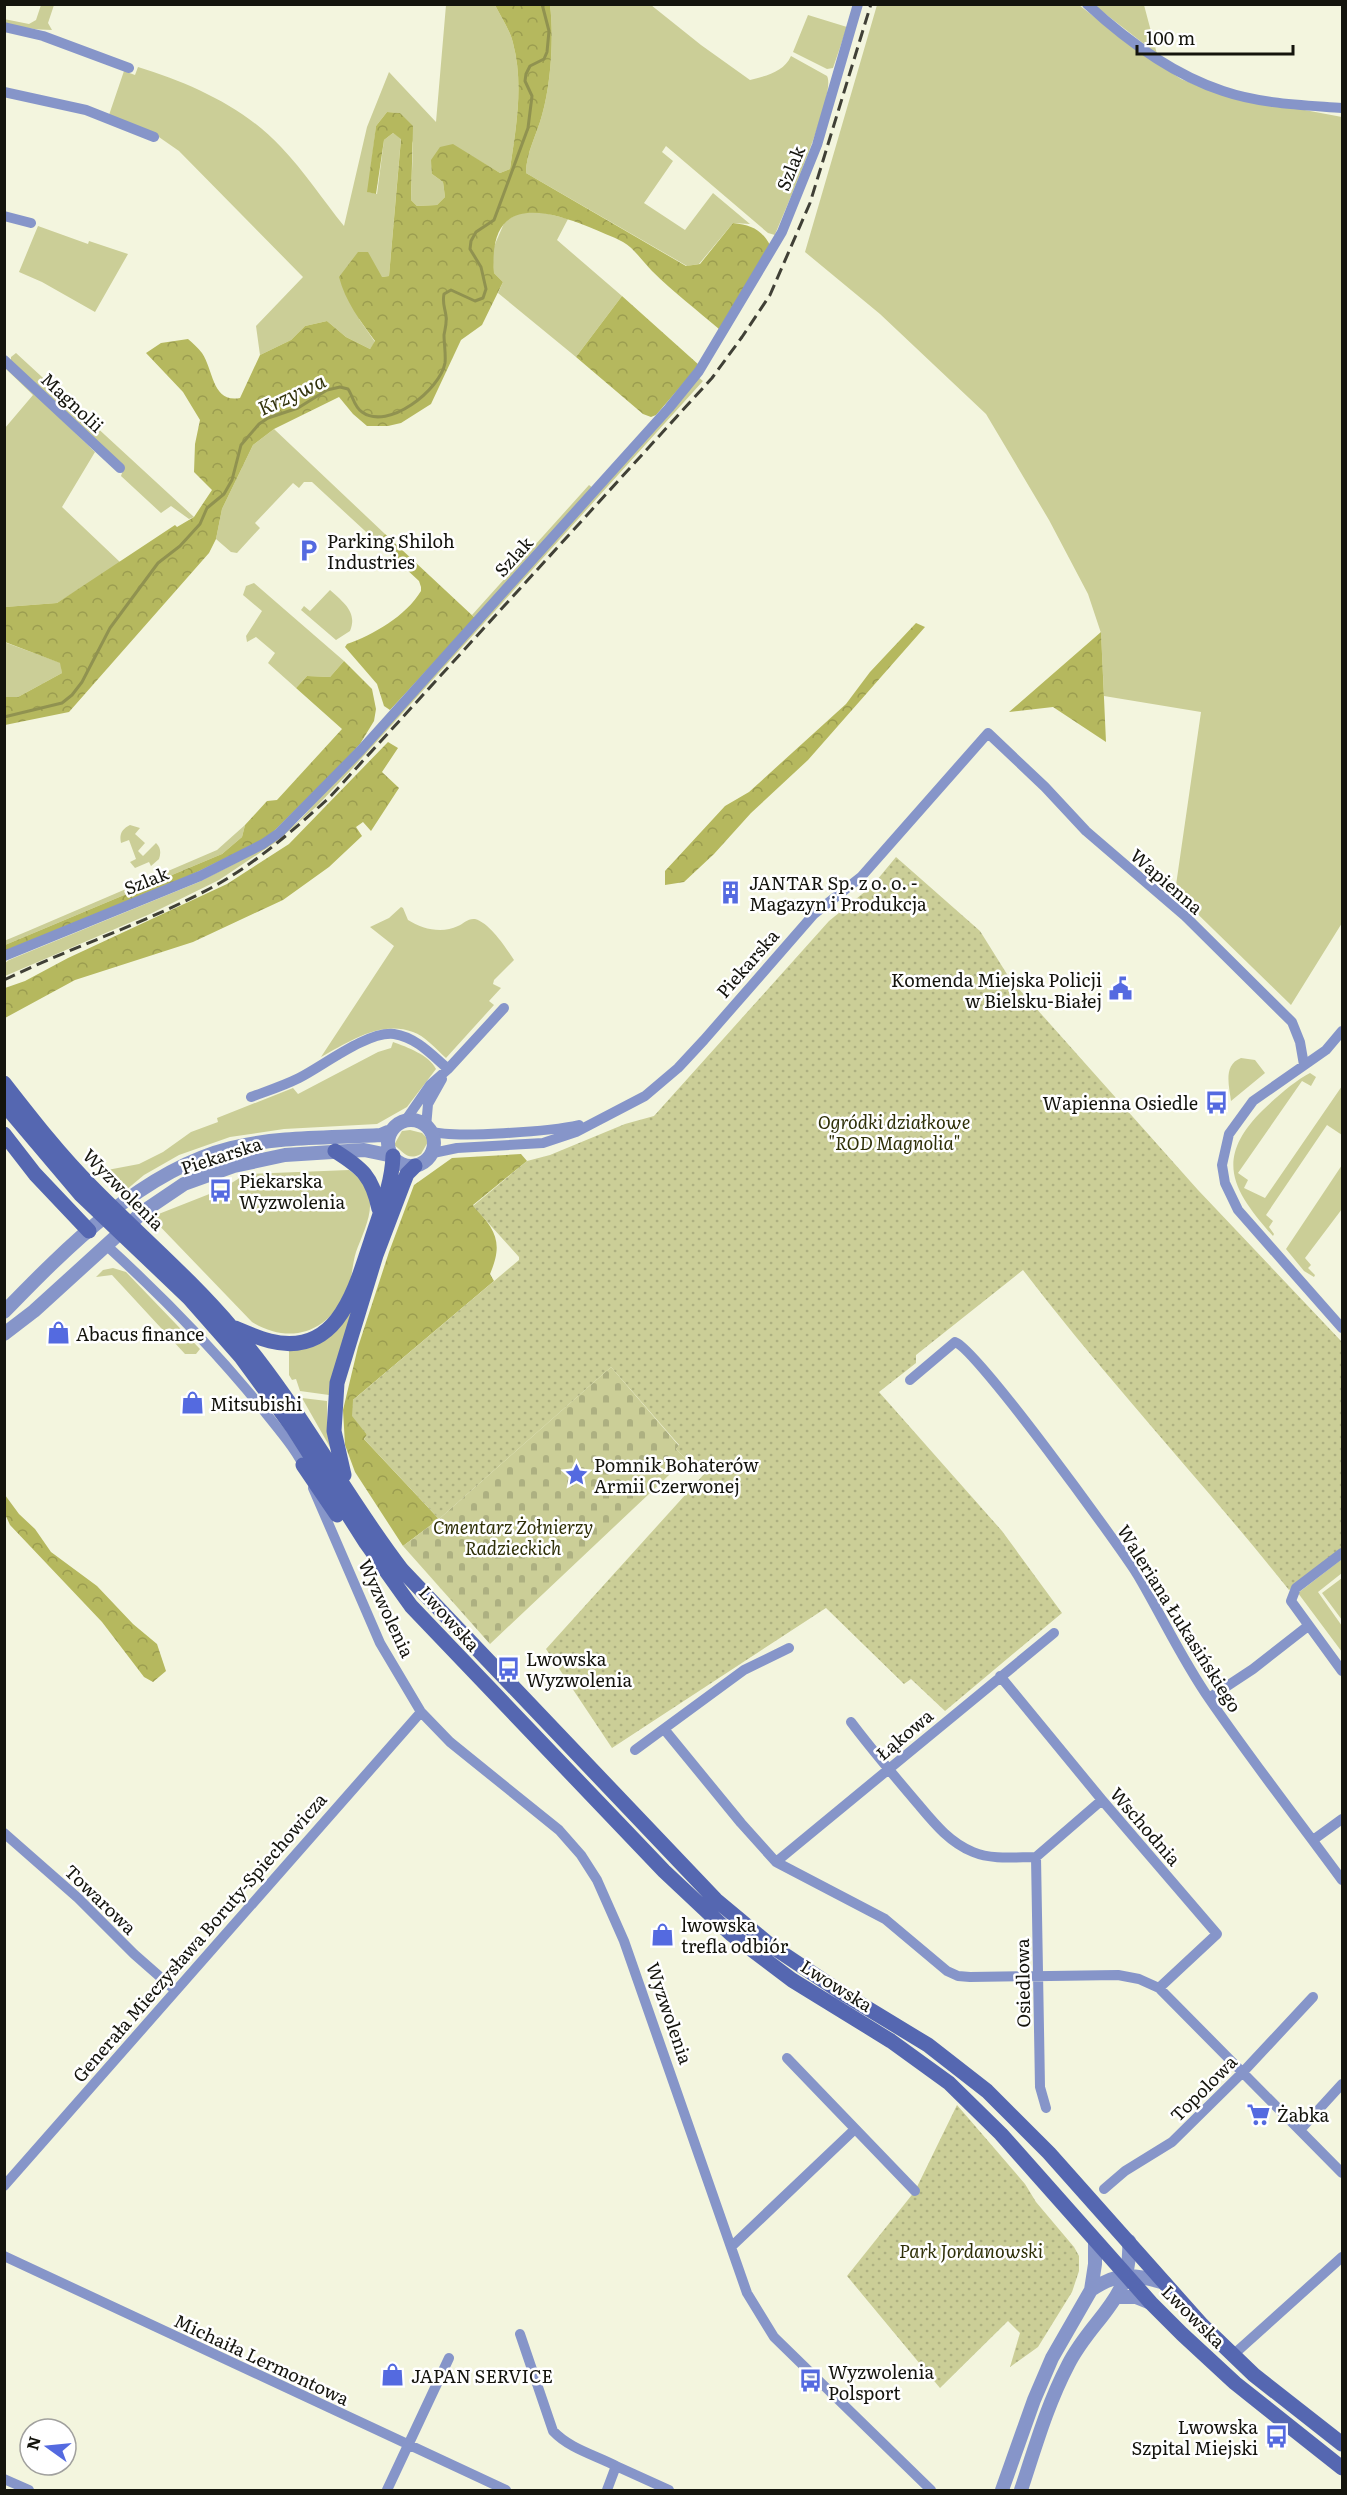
<svg xmlns="http://www.w3.org/2000/svg" width="1347" height="2495" font-family="Literata,serif">
<style>
.grass{fill:#cbce97}
.forest{fill:url(#forest-crowns)}
.cemetery{fill:url(#cemetery-stones)}
.park{fill:url(#park-dots)}
.lines{fill:none;stroke-linecap:round;stroke-linejoin:round}
.stream{stroke:#909250;stroke-width:3}
.minor{stroke:#8695c9;stroke-width:10}
.tertiary{stroke:#8695c9;stroke-width:14}
.secondary{stroke:#5567b1;stroke-width:15}
.rail{stroke:#404036;stroke-width:3;stroke-dasharray:12 6;stroke-linecap:butt}
.labels{text-anchor:middle;dominant-baseline:central;stroke-width:5;stroke-linejoin:round;paint-order:stroke}
.street-label{font-size:18px;fill:#14140d;stroke:#fff}
.poi-label{font-size:18px;fill:#14140d;stroke:#fff;text-anchor:start}
.park-label{font-size:18px;font-style:italic;fill:#2e2f07;stroke:#fff}
.water-label{font-size:20px;font-style:italic;fill:#32330c;stroke:#fff}
</style>
<defs>
<pattern id="forest-crowns" width="20" height="18" patternUnits="userSpaceOnUse" patternTransform="scale(1.5)"><rect width="20" height="18" fill="#b5b85e"/><path d="M2 6a3 3 0 1 1 6 0M12 15a3 3 0 1 1 6 0" fill="none" stroke="#9b9d50"/></pattern>
<pattern id="cemetery-stones" width="16" height="16" patternUnits="userSpaceOnUse" patternTransform="scale(1.5)"><rect width="16" height="16" fill="#cbce97"/><path d="M2 7V4a2 2 0 0 1 4 0v3zM10 15v-3a2 2 0 0 1 4 0v3z" fill="#adb081"/></pattern>
<pattern id="park-dots" width="8" height="8" patternUnits="userSpaceOnUse" patternTransform="scale(1.5)"><rect width="8" height="8" fill="#cbce97"/><path d="M2 2h.1M6 6h.1" fill="none" stroke="#adb081" stroke-width="1.8" stroke-linecap="round"/></pattern>
</defs>
<rect width="100%" height="100%" fill="#f3f5de"/>
<path class="grass" d="M41,5H54L48,23L52,30C36,30 21,27 5,24L4,19L29,24L36,20Z
M446,5H495C501,17 510,30 513,43C524,84 516,128 510,169L500,173L453,145L432,174L443,182L445,197L437,205L417,206L411,200L413,143L400,113L387,112L376,126L368,192L377,194L384,140L393,133L401,138L389,276L382,277L359,319L375,342L370,349L346,337L327,321L305,326L291,340L260,355L256,326L303,277L179,151L156,135L109,115L124,71L135,75L138,67C190,83 244,107 281,147C304,171 323,200 344,226L367,127L389,72L436,122Z
M550,5H651L701,45L750,80C766,76 784,72 791,56L827,76C837,93 785,211 775,235L768,233L666,146L662,152L673,161L644,203L685,230L713,193L750,224L733,223L699,264L687,266L526,173C526,153 537,134 542,115C551,84 554,36 550,5Z
M877,5H1079L1137,50L1181,79L1219,94L1342,117V923L1291,1005L1175,892L1201,712L1104,696L1101,633L1088,594L1049,520L986,414L880,314L805,252Z
M1094,5H1144L1157,54Z
M808,15L847,27L833,68L827,69L793,52Z
M521,212H541L568,219L557,240L622,296L576,357L498,293L503,282L494,273L492,251L505,221Z
M38,226L88,244L89,241L128,254L95,312L42,282L19,272Z
M16,353L194,517L189,519L171,506L161,513L121,476L124,467L11,361V357Z
M5,365L95,452L62,507L121,563L57,603L5,607V428L33,395L5,368Z
M698,377L703,381L351,770L317,806L276,842L219,880L150,914L5,976V963L9,960L199,882L259,851L298,822Z
M274,429L385,534L377,542L312,482H304L299,488L293,483L255,523L260,528L237,553L231,552L216,539L222,509L253,445Z
M589,485L593,488L475,618L472,615Z
M254,583L344,661L330,677L307,676L296,688L268,663L275,653L256,637L247,642L246,636L262,611L243,595L246,586Z
M330,590C343,602 358,612 350,631L336,640L301,610L304,606L310,611Z
M4,642L61,663L62,673L18,697H5Z
M130,825L140,828L135,834L145,843L138,851L143,856L156,843C161,848 161,853 159,859L151,866L149,862L135,868L130,862L136,859L129,840L121,843C119,834 122,829 130,825Z
M245,825L242,837L222,854L5,945L4,941L28,931L217,850Z
M401,907L403,908L408,920C422,929 442,934 458,926C463,924 468,918 475,919C490,923 506,948 514,960L494,980L493,984L501,988L489,1001L494,1005L446,1058C437,1050 424,1035 413,1032C380,1020 349,1042 321,1057L394,946L370,927L389,918Z
M393,1042C407,1047 429,1055 436,1069L407,1107L377,1124L284,1129L230,1137L179,1155L144,1175L126,1190L119,1189L102,1171L139,1164L163,1152L191,1132L218,1122L217,1118L293,1088L298,1094L378,1052L391,1048Z
M1241,1058L1255,1060L1265,1073L1231,1101C1229,1085 1223,1065 1241,1058Z
M1310,1073L1316,1077L1311,1086L1302,1081L1238,1173L1248,1180L1244,1188L1265,1198L1342,1086V1135L1327,1125L1266,1215L1273,1221L1269,1227L1274,1234L1273,1236C1233,1191 1213,1159 1263,1110C1275,1098 1296,1080 1310,1073Z
M410,1130L422,1133L429,1140L421,1154C407,1161 404,1152 394,1145L402,1131Z
M1342,1165V1209L1305,1258L1311,1265L1308,1268L1315,1275L1314,1277L1304,1271L1286,1249Z
M349,1170C361,1179 369,1187 370,1203C371,1218 361,1238 356,1252C352,1265 352,1280 347,1292C327,1333 290,1345 252,1322L151,1217L217,1191L219,1194L227,1190L225,1187L246,1174Z
M113,1268L126,1272L200,1349L196,1354H185L112,1275L96,1277L103,1270Z
M353,1307L329,1395L300,1391L296,1379L292,1380L289,1375V1349Z
M302,1398L327,1401V1432L331,1449Z
M1342,1559V1573L1318,1592L1342,1626V1652L1298,1593Z
M1342,1578V1620L1322,1593Z"/>
<path class="forest" d="M495,5H550C554,36 551,84 542,115C537,134 526,153 526,173L686,266L700,264L733,223C751,225 761,229 770,245L719,329C697,310 673,292 652,271C643,262 634,248 623,242C612,236 600,232 589,227C537,206 488,199 494,273L503,282L482,325L461,340L431,404L401,423L388,426H367L353,414L339,397L274,429L253,445L222,509L216,539L209,553L69,712L5,725V697H18L62,673L60,663L5,642V607L57,603L175,525L177,527L194,517L212,490L194,472L195,444L200,420L183,392L146,353L161,343L188,339C193,343 198,348 202,353C214,371 212,403 240,398L260,355L291,340L305,326L327,321L346,337L370,349L375,341C361,322 345,301 339,277L358,252H368L382,277L389,276L401,139L393,133L384,140L376,194L367,192L376,126L387,112L400,113L413,126L411,200L417,206L437,205L445,197L443,182L432,174L431,160L440,147L453,144L500,173L510,169C516,128 524,84 513,43C510,30 501,17 495,5Z
M622,296L699,365L656,415L651,417L643,414L576,357Z
M385,534L475,618L390,710L384,706L377,684L345,647L347,644C373,635 406,616 421,591V587L419,581L377,542Z
M916,623L925,627L808,760L751,813L714,854L684,882L665,885V871L725,806L749,792L846,704L870,672Z
M1101,632L1106,742L1053,707L1009,712Z
M344,661L372,689L376,709L374,721L360,744L338,768L268,837L191,875L5,952V945L222,854L242,837L245,825L267,801L277,800L342,729L296,688L307,676L330,677Z
M388,742L398,748L382,772L399,788L371,831L363,822L356,827L362,836L329,867L283,900L193,942L75,980L5,1018V988L25,981L68,958L227,884L289,844Z
M521,1154L527,1161L473,1205C495,1230 504,1241 490,1274L494,1281L353,1400L367,1435L364,1439L439,1519L403,1546L355,1472L345,1445L343,1410L358,1347L389,1252L414,1185L452,1158Z
M5,1495L19,1514L35,1529L51,1552L97,1586L133,1624L157,1644L166,1671L153,1682L144,1677L102,1622L10,1525L5,1514Z"/>
<path class="cemetery" d="M611,1367L679,1446L676,1449L686,1459L490,1644L403,1546L439,1519Z"/>
<path class="park" d="M896,857L980,931L1010,979L1198,1190L1342,1342V1550L1289,1590C1202,1481 1107,1380 1023,1270L916,1355V1363L879,1392L1002,1531L1062,1613L945,1711L911,1679L904,1684L826,1608L612,1748L546,1649L705,1473L690,1457L686,1459L676,1449L679,1445L611,1367L439,1519L364,1439L367,1435L352,1416L353,1400L519,1260V1257L473,1206L527,1161L550,1155L625,1124L654,1116L829,921L872,886Z
M957,2105L1025,2184L1036,2202L1074,2247L1079,2256V2271L1072,2292L1038,2347L1010,2367L1020,2333L1008,2321L940,2388L847,2276L915,2191Z"/>
<g class="lines">
<path class="stream" d="M4,717L62,703L72,695L82,682L110,628L158,563L180,546L200,524L207,508L224,494L232,480L241,445L259,424L268,418L298,408L327,390L340,387L348,389C353,396 354,407 362,412C388,431 440,390 445,363C446,354 444,344 444,335C445,329 447,323 446,316C445,308 442,303 444,294L451,290L475,301L483,298L486,289L481,267L470,249L471,241L476,232L494,220L528,128L532,96L525,81L526,74L530,66L544,59L547,52L549,31L542,4"/>
<path class="minor" d="M1087,4C1125,39 1174,75 1223,91C1261,104 1303,105 1342,108
M4,27L43,36L129,68
M4,92L86,110L154,137
M4,216L31,223
M4,360L120,468
M4,956L200,876L263,844L279,833L361,750L669,408L699,371L782,232L817,145L858,4
M1342,1031L1326,1050L1253,1101L1229,1134L1222,1165L1225,1183L1238,1210L1342,1328
M251,1097C267,1091 283,1086 299,1078C323,1066 367,1031 394,1034C416,1037 433,1056 448,1069
M405,1121L430,1085L448,1069L504,1008
M426,1127L428,1104L442,1079
M430,1131C453,1139 553,1131 579,1125
M433,1153L457,1148L543,1143L576,1132L645,1096L678,1068L704,1040L814,914L861,877L988,733L1045,787L1086,831L1185,916L1292,1022L1300,1042L1304,1065
M106,1245C162,1296 213,1348 261,1407C276,1427 296,1448 306,1471
M910,1380L955,1342C976,1348 1118,1544 1137,1574C1162,1616 1182,1660 1210,1700C1252,1761 1298,1820 1342,1880
M313,1488L380,1643L421,1712L450,1742L559,1830L581,1855L597,1880L624,1941L747,2293L774,2337L931,2490
M1342,1553L1296,1588L1291,1601L1342,1671
M1000,1676L1102,1800L1217,1934L1159,1988
M1209,1698L1253,1669L1308,1626
M851,1722C872,1750 895,1777 918,1804C934,1823 949,1842 973,1852C992,1860 1016,1857 1036,1857
M664,1729L741,1823L776,1862L885,1919L947,1971L958,1976L970,1977L1118,1975L1139,1979L1159,1988L1342,2173
M635,1750L744,1670L789,1648
M4,1833L78,1898L134,1954L175,1990
M1313,1840L1342,1819
M776,1862L1054,1633
M787,2058L915,2191
M1046,2108L1040,2087L1036,1857L1102,1800
M1300,2130L1342,2084
M4,2186L421,1712
M1104,2189L1125,2171L1172,2142L1243,2072L1313,1997
M731,2247L855,2129
M4,2256L506,2490
M520,2334L553,2431C570,2449 595,2455 616,2466
M1233,2355L1342,2257
M4,2479L29,2490
M387,2490L449,2358
M607,2490L616,2466L669,2490"/>
<path class="tertiary" d="M388 1143a23 23 0 1 1 46 0a23 23 0 1 1-46 0Z
M4,1312C66,1248 143,1170 231,1148C279,1136 331,1138 381,1135L388,1132
M4,1334L34,1311L144,1211L184,1184L234,1166L285,1155L364,1150L393,1156
M1091,2290C1119,2271 1134,2274 1165,2283
M1118,2297H1136L1151,2303
M1002,2490L1034,2400L1052,2358L1091,2290L1095,2264V2240
M1021,2490C1035,2448 1047,2405 1068,2365C1092,2317 1133,2300 1129,2241"/>
<path class="secondary" d="M4,1083C32,1119 60,1155 92,1187C139,1235 190,1278 233,1329C298,1404 342,1492 402,1570L716,1900L770,1945L839,1991L928,2045L987,2091L1049,2153L1202,2325L1254,2375L1342,2444
M4,1104L80,1194L189,1298L241,1357L293,1428L366,1543L411,1606L664,1871L731,1934L792,1980L891,2041L949,2083L1001,2134L1151,2303L1182,2334L1235,2383L1342,2468
M4,1134L35,1174L89,1231
M335,1151C362,1168 372,1176 379,1209
M235,1328C247,1333 258,1338 270,1341C338,1358 355,1289 371,1241C380,1213 392,1185 393,1156
M303,1465L337,1515
M344,1475L334,1431L337,1383L376,1255L403,1184L407,1174L415,1166"/>
<path class="rail" d="M4,980C72,947 143,924 209,889C254,865 291,832 329,798L712,378L742,337L770,295L810,203L871,4"/>
</g>
<defs>
<symbol id="parking-bare" viewBox="-9 -9 18 18"><path d="M-3.5-5.5H1a3.5 3.5 0 0 1 0 7H-1V5.5H-3.5ZM-1-3.4V-.6H.8a1.4 1.4 0 0 0 0-2.8Z" fill="#546ae0" stroke="#fff" stroke-width="2.5" paint-order="stroke"/></symbol>
<symbol id="building-bare" viewBox="-9 -9 18 18"><path d="M-4-6H4V6H1V3H-1V6H-4ZM-2.5-4.3h1.7v1.8h-1.7ZM.8-4.3h1.7v1.8H.8ZM-2.5-1h1.7V.8h-1.7ZM.8-1h1.7V.8H.8Z" fill="#546ae0" stroke="#fff" stroke-width="2.5" paint-order="stroke"/></symbol>
<symbol id="civic-bare" viewBox="-9 -9 18 18"><path d="M-.6-6.5H3V-4.5H.6V-3L4-1V1h2V6H-6V1h2V-1L-.6-3ZM-1.2 2.5V6h2.4V2.5Z" fill="#546ae0" stroke="#fff" stroke-width="2.5" paint-order="stroke"/></symbol>
<symbol id="bus-bare" viewBox="-9 -9 18 18"><path d="M-5-6H5V4H4V6H2V4H-2V6H-4V4H-5ZM-3.5-4V0h7V-4ZM-3.5 1.2v1.5H-2V1.2ZM2 1.2v1.5H3.5V1.2Z" fill="#546ae0" stroke="#fff" stroke-width="2.5" paint-order="stroke"/></symbol>
<symbol id="shop-bare" viewBox="-9 -9 18 18"><path d="M-5-2.5h2.3a2.7 3.5 0 0 1 5.4 0H5L5.5 6h-11ZM-1.5-2.5h3a1.5 2.3 0 0 0-3 0Z" fill="#546ae0" stroke="#fff" stroke-width="2.5" paint-order="stroke"/></symbol>
<symbol id="sight-bare" viewBox="-9 -9 18 18"><path d="M0-6L1.8-2.2L6-1.7L2.9 1.2L3.7 5.4L0 3.3L-3.7 5.4L-2.9 1.2L-6-1.7L-1.8-2.2Z" fill="#546ae0" stroke="#fff" stroke-width="2.5" paint-order="stroke"/></symbol>
<symbol id="supermarket-bare" viewBox="-9 -9 18 18"><path d="M-6-5.5h2.5l.6 2H6L4.5 2H-2.5L-4.4-4H-6ZM-1.5 3.2a1.3 1.3 0 1 0 .1 0ZM3 3.2a1.3 1.3 0 1 0 .1 0Z" fill="#546ae0" stroke="#fff" stroke-width="2.5" paint-order="stroke"/></symbol>
</defs>
<g fill-rule="evenodd">
<use href="#parking-bare" x="292" y="534" width="33" height="33"/>
<use href="#building-bare" x="714" y="876" width="33" height="33"/>
<use href="#civic-bare" x="1104" y="972" width="33" height="33"/>
<use href="#bus-bare" x="1200" y="1086" width="33" height="33"/>
<use href="#bus-bare" x="204" y="1174" width="33" height="33"/>
<use href="#shop-bare" x="42" y="1316" width="33" height="33"/>
<use href="#shop-bare" x="176" y="1386" width="33" height="33"/>
<use href="#sight-bare" x="560" y="1458" width="33" height="33"/>
<use href="#bus-bare" x="492" y="1652" width="33" height="33"/>
<use href="#shop-bare" x="646" y="1918" width="33" height="33"/>
<use href="#supermarket-bare" x="1242" y="2098" width="33" height="33"/>
<use href="#shop-bare" x="376" y="2358" width="33" height="33"/>
<use href="#bus-bare" x="794" y="2364" width="33" height="33"/>
<use href="#bus-bare" x="1260" y="2420" width="33" height="33"/>
</g>
<g class="labels">
<g class="street-label">
<text transform="translate(790 168) rotate(-68)">Szlak</text>
<text transform="translate(73 402) rotate(43)">Magnolii</text>
<text transform="translate(513 556) rotate(-48)">Szlak</text>
<text transform="translate(146 880) rotate(-22)">Szlak</text>
<text transform="translate(1167 881) rotate(41)">Wapienna</text>
<text transform="translate(747 963) rotate(-49)">Piekarska</text>
<text transform="translate(221 1155) rotate(-18)">Piekarska</text>
<text transform="translate(124 1189) rotate(45)">Wyzwolenia</text>
<text transform="translate(387 1608) rotate(65)">Wyzwolenia</text>
<text transform="translate(450 1618) rotate(48)">Lwowska</text>
<text transform="translate(1180 1618) rotate(58)">Waleriana Łukasińskiego</text>
<text transform="translate(904 1734) rotate(-40)">Łąkowa</text>
<text transform="translate(1146 1826) rotate(49)">Wschodnia</text>
<text transform="translate(101 1899) rotate(44)">Towarowa</text>
<text transform="translate(199 1937) rotate(-49)">Generała Mieczysława Boruty-Spiechowicza</text>
<text transform="translate(1022 1983) rotate(-91)">Osiedlowa</text>
<text transform="translate(837 1985) rotate(32)">Lwowska</text>
<text transform="translate(670 2013) rotate(71)">Wyzwolenia</text>
<text transform="translate(1203 2088) rotate(-45)">Topolowa</text>
<text transform="translate(1194 2316) rotate(45)">Lwowska</text>
<text transform="translate(262 2359) rotate(25)">Michaiła Lermontowa</text>
</g>
<g class="poi-label">
<text x="327" y="540">Parking Shiloh<tspan x="327" dy="21">Industries</tspan></text>
<text x="749" y="882">JANTAR Sp. z o. o. -<tspan x="749" dy="21">Magazyn i Produkcja</tspan></text>
<text x="1102" y="979" text-anchor="end">Komenda Miejska Policji<tspan x="1102" dy="21">w Bielsku-Białej</tspan></text>
<text x="1198" y="1102" text-anchor="end">Wapienna Osiedle</text>
<text x="239" y="1180">Piekarska<tspan x="239" dy="21">Wyzwolenia</tspan></text>
<text x="76" y="1333">Abacus finance</text>
<text x="210" y="1403">Mitsubishi</text>
<text x="594" y="1464">Pomnik Bohaterów<tspan x="594" dy="21">Armii Czerwonej</tspan></text>
<text x="526" y="1658">Lwowska<tspan x="526" dy="21">Wyzwolenia</tspan></text>
<text x="681" y="1924">lwowska<tspan x="681" dy="21">trefla odbiór</tspan></text>
<text x="1277" y="2114">Żabka</text>
<text x="828" y="2371">Wyzwolenia<tspan x="828" dy="21">Polsport</tspan></text>
<text x="411" y="2375">JAPAN SERVICE</text>
<text x="1258" y="2426" text-anchor="end">Lwowska<tspan x="1258" dy="21">Szpital Miejski</tspan></text>
</g>
<g class="park-label">
<text x="894" y="1121">Ogródki działkowe<tspan x="894" dy="21">"ROD Magnolia"</tspan></text>
<text x="513" y="1526">Cmentarz Żołnierzy<tspan x="513" dy="21">Radzieckich</tspan></text>
<text x="971" y="2250">Park Jordanowski</text>
</g>
<g class="water-label">
<text transform="translate(291 393) rotate(-25)">Krzywa</text>
</g>
</g>
<rect width="1347" height="2495" fill="none" stroke="#14140d" stroke-width="12"/>
<g transform="translate(48 2447) rotate(285)"><circle r="28" fill="#ffffff" stroke="#a1a19e" stroke-width="1.5"/>
<path d="M0-4.5L10 22L0 15L-10 22Z" fill="#546ae0"/>
<text y="-9" font-size="16" font-weight="bold" text-anchor="middle" fill="#14140d">N</text>
</g>
<path d="M1137 45v9h156v-9" fill="none" stroke="#14140d" stroke-width="3"/>
<text x="1146" y="45" font-size="18" fill="#14140d" stroke="#ffffff" stroke-width="4.5" paint-order="stroke">100 m</text>
</svg>
